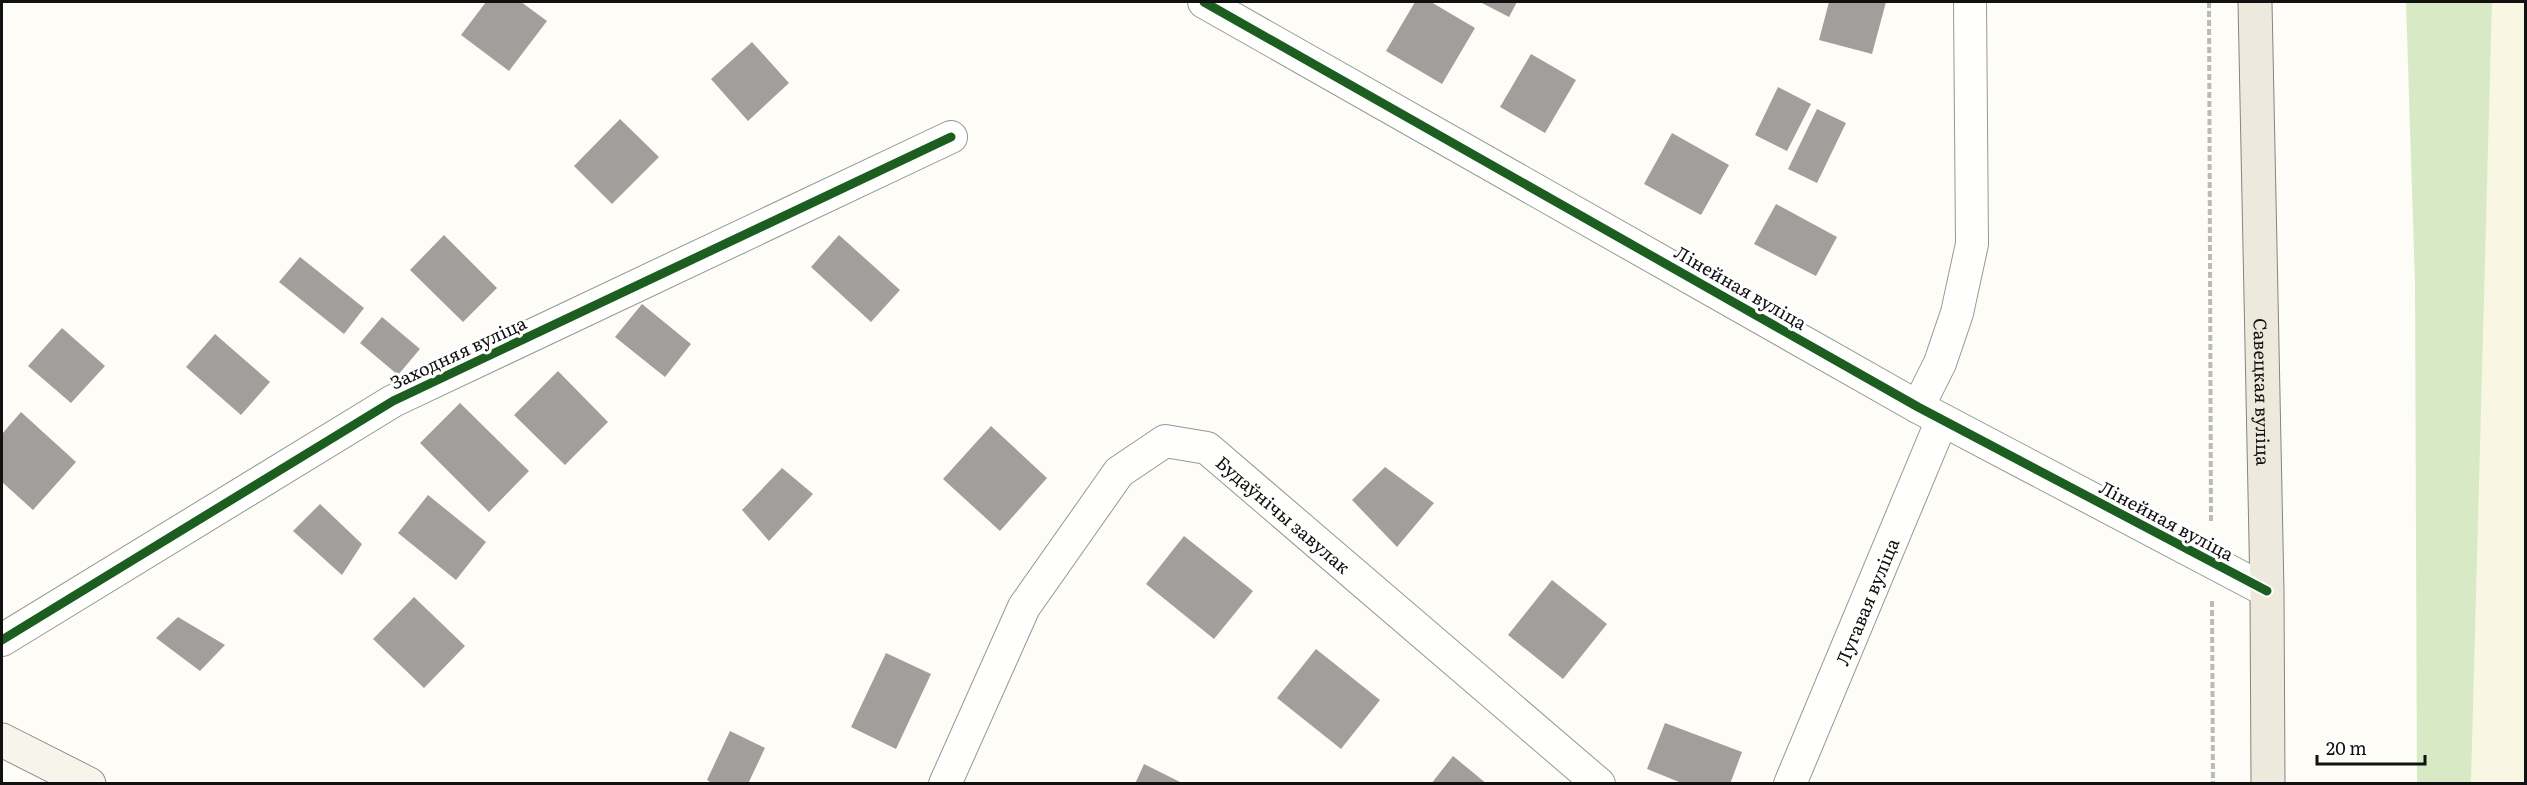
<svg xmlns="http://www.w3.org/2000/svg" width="2527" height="785" font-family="Literata,serif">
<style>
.farmland{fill:#f9f7e4}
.forest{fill:#d8eac5}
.building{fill:#a19f9c}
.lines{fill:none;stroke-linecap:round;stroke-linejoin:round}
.street-casing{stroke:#979795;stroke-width:34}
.secondary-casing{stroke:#8e8d8b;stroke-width:35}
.primary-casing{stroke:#858482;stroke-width:35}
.path{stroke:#b9b9b8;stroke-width:4;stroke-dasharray:6 3;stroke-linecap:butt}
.street{stroke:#fffffe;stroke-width:32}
.secondary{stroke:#f6f4eb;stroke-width:33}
.primary{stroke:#ede9dc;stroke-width:33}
.cycleway-casing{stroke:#fff;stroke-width:13}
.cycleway{stroke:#1b5e20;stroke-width:9}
.labels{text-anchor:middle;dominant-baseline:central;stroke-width:6;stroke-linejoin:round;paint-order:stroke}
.street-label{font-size:18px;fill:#111;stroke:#fff}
</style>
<rect width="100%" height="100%" fill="#fdfcf7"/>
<path class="farmland" d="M2492,2H2526L2525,784L2471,783Z"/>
<path class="forest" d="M2406,2H2492L2471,783H2417L2415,284Z"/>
<path class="building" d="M486,2H521L547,21L509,71L461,35Z
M1415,2H1431L1475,28L1442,84L1386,51Z
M1480,2H1517L1509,17Z
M1829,2H1886L1872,54L1819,40Z
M752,42L789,83L748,121L711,79Z
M1531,54L1576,80L1545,133L1500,107Z
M1778,87L1811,104L1787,151L1755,135Z
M1817,109L1846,123L1817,183L1788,169Z
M620,119L659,157L612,204L574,166Z
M1672,133L1729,165L1701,215L1644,184Z
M1776,204L1837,237L1816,276L1754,244Z
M444,235L497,288L463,322L410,270Z
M839,235L900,290L871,322L811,267Z
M300,257L364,308L344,334L279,282Z
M642,304L691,344L665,377L615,337Z
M382,317L420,349L398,375L360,343Z
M62,328L105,366L71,403L28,366Z
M215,334L270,382L241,415L186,367Z
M558,371L608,422L565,465L514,415Z
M460,403L529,471L489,512L420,443Z
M21,412L76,462L33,510L2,482V434Z
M991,426L1047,478L1000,531L943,479Z
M1385,467L1434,503L1397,547L1352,500Z
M782,468L813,494L769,541L742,510Z
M428,495L486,542L456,580L398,533Z
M320,504L362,544L342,575L293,531Z
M1184,536L1253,591L1214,639L1146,584Z
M1552,580L1607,624L1563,679L1508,635Z
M414,597L465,646L424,688L373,639Z
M178,617L225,645L200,671L156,638Z
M1316,649L1380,700L1341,749L1277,698Z
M886,653L931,674L896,749L851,727Z
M1665,723L1742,752L1730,784H1684L1647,769Z
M730,731L765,748L748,784H713L707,780Z
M1453,756L1487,784H1431Z
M1144,764L1184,784H1135Z"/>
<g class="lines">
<defs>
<g id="street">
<path d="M1204,2L1918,407L2267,591"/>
<path d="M1918,407L1940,363L1957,313L1972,244L1970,2"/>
<path d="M2,640L393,401L951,137"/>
<path id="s1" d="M945,784L1024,607L1119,472L1165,441L1207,448L1599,784"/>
<path id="s2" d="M1790,784L1942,420"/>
</g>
<path id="secondary" d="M2,740L89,784"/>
<g id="primary">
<path id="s3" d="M2255,2L2267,591L2268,784"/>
</g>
</defs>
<use href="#street" class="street-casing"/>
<use href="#secondary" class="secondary-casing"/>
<use href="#primary" class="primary-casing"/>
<path class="path" d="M2209,2L2211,522
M2212,601L2213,784"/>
<use href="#street" class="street"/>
<use href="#secondary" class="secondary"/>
<use href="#primary" class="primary"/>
<defs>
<path id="cycleway" d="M1204,2L1918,407L2267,591
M2,640L393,401L951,137"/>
</defs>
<use href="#cycleway" class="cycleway-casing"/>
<use href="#cycleway" class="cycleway"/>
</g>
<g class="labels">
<g class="street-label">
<text transform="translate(1741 287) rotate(30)">Лінейная вуліца</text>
<text transform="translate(458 352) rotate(-25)">Заходняя вуліца</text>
<text stroke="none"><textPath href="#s3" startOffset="390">Савецкая вуліца</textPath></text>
<text stroke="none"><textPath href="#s1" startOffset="558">Будаўнічы завулак</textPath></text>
<text transform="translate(2167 520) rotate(28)">Лінейная вуліца</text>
<text stroke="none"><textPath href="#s2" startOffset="198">Лугавая вуліца</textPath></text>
</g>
</g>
<rect width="2527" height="785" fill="none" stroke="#111111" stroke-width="6"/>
<path d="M2317 755v9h108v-9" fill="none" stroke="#111111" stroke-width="3"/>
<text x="2326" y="755" font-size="18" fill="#111111" stroke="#ffffff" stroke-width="4.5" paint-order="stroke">20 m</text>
</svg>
